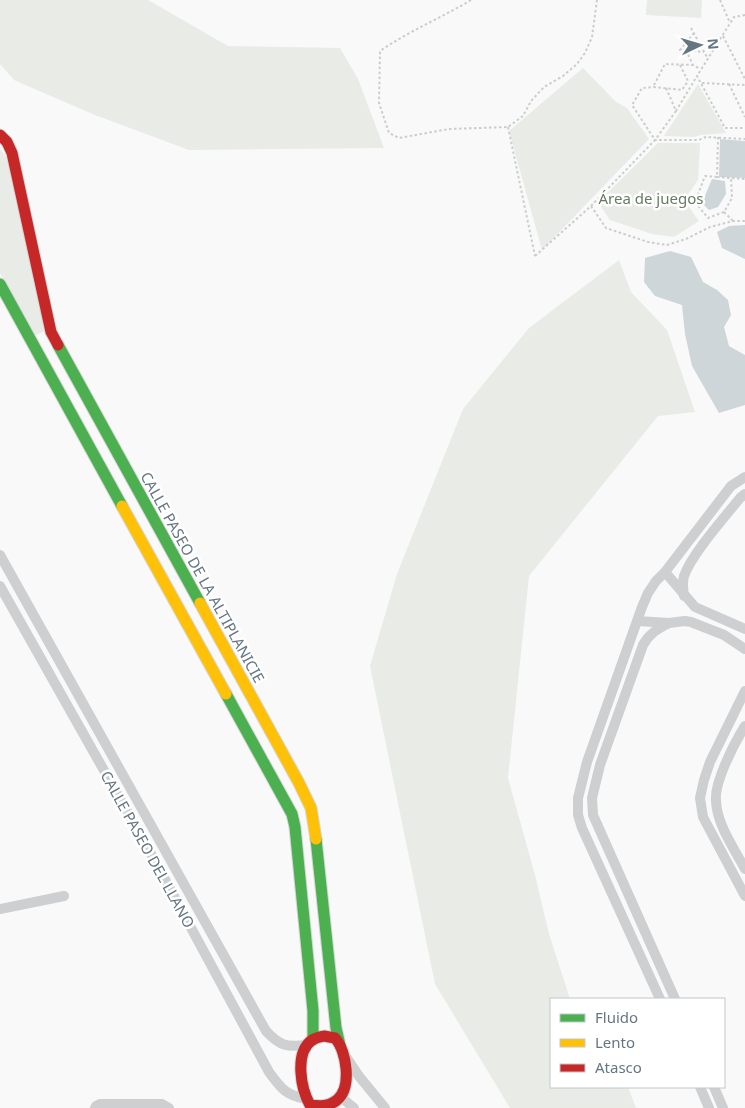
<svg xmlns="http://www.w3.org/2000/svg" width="745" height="1108" font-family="'Noto Sans',sans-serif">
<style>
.green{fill:#e8ebe6}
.water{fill:#ced6d9}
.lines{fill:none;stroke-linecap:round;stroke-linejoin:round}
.fast-casing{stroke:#d5d6d7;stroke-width:13}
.slow-casing{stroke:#d5d6d7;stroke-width:13}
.jam-casing{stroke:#d5d6d7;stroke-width:13}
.path{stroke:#cbcccd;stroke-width:2;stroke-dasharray:2.5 2.5;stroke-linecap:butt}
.street{stroke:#cecfd0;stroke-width:10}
.fast{stroke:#4caf50;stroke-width:11}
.slow{stroke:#ffc107;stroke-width:11}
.jam{stroke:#c62828;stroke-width:11}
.labels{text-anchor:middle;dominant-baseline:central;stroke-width:5;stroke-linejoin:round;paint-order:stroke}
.park-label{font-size:15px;fill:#687a64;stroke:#fff}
.street-label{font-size:15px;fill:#657683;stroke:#fff}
</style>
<rect width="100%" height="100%" fill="#f9f9f9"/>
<path class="green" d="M0,0H148L228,46L340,48L358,79L384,148L189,150L95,115L14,80L0,64Z
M647,0H702L701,18L646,15Z
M583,68L616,102L627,108L649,139L542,250L509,131Z
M698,84L726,133L700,135L694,137L664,136Z
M658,143H700L698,180L684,200L699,221L674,237L652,234L610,220L598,202Z
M0,149L5,155L8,164L47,330L34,336L0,273Z
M619,260L631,292L667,330L695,412L658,416L529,576L508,778L535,875L549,934L570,999H551V1087H628L636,1108H510L435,984L370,666L397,574L463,409L529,328Z"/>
<path class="water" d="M720,139L745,141V178L719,177Z
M712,179L725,181L726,194L718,207L709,210L702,203Z
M745,225V259L722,248L717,232L729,226Z
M670,251L691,257L703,282L717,290L728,300L731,315L724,327L729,346L745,355V405L719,413L692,366L685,334L682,305L655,296L644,282L645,258Z"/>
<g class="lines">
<defs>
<path id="fast" d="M0,284L122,506
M58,345L200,603
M226,694L292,814L295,827L313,1011V1040
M316,839L336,1028L340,1045"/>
<path id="slow" d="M122,506L226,694
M200,603L299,783L311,808L316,839"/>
<path id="jam" d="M0,135L7,142L12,153L51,332L58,345
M324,1036L335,1038C347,1051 352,1088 337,1100C329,1107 319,1106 310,1105C301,1089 294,1053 312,1040C315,1038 320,1037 324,1036Z"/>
</defs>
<use href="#fast" class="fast-casing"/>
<use href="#slow" class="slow-casing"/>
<use href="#jam" class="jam-casing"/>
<path class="path" d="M471,0C441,18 409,31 380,51L379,103L389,133L399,138L449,129L508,127L523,116L531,101L544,87L563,76L577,64L585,53L592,37L597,0
M720,0L730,23
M745,15L734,17L697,76L725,128H745
M691,28L708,59
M694,33L680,50L704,52
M723,36L745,79
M686,50L693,65L700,69
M680,65L688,81L682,90L653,87L665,64L693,65
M702,83L745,85
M729,84L745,117
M666,88L676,111L697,76
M676,111L655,140H699L706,137L745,139
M508,127L535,256
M718,137L717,177L745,179
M717,177L705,176L695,202L708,218L724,212L732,198L731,178
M591,206L606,228L648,242L667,245L686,239L710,227L733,221H745
M724,212L733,221
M535,256L591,206L655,140L632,105L642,88L653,87"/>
<path class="street" d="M0,555L266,1031C281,1047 287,1047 308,1045
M665,572L695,607L745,629
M0,586L150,852L269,1072C281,1088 285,1095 306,1099
M684,596C683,589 682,583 684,576C692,554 724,518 740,498L745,494
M638,621L669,623L685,621L691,622L724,635L745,649
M669,623C657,629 649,634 643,645L600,765L592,798L593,815L675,999
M745,691L710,762L704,780L700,798L703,817L745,896
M745,726C735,742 714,782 716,801C717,825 734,848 745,869
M0,909L64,896
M660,999L582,828L578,815V798L587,762L642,607L648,593L656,581L665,572L731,486L745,477
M345,1055L358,1075L385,1108
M700,1087L709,1108
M714,1087L723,1108
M342,1098L354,1108
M95,1108L96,1106L100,1104H162L169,1108"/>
<use href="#fast" class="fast"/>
<use href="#slow" class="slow"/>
<use href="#jam" class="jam"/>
</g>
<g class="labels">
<g class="park-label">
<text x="651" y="198">Área de juegos</text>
</g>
<g class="street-label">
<text transform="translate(203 577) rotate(61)">CALLE PASEO DE LA ALTIPLANICIE</text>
<text transform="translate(148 849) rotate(61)">CALLE PASEO DEL LLANO</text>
</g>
</g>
<rect x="550" y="998" width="175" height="90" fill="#ffffff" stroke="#c1c8cd"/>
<rect x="560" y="1014" width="25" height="8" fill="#4caf50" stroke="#c1c8cd"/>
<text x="595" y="1023" font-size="15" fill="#657683">Fluido</text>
<rect x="560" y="1039" width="25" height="8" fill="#ffc107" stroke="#c1c8cd"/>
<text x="595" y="1048" font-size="15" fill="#657683">Lento</text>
<rect x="560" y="1064" width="25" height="8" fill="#c62828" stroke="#c1c8cd"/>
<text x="595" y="1073" font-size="15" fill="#657683">Atasco</text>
<g transform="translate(700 45) rotate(85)" stroke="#ffffff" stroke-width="4" paint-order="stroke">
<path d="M0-4L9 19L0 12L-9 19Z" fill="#657683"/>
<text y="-8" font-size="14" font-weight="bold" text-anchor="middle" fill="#657683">N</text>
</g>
</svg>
